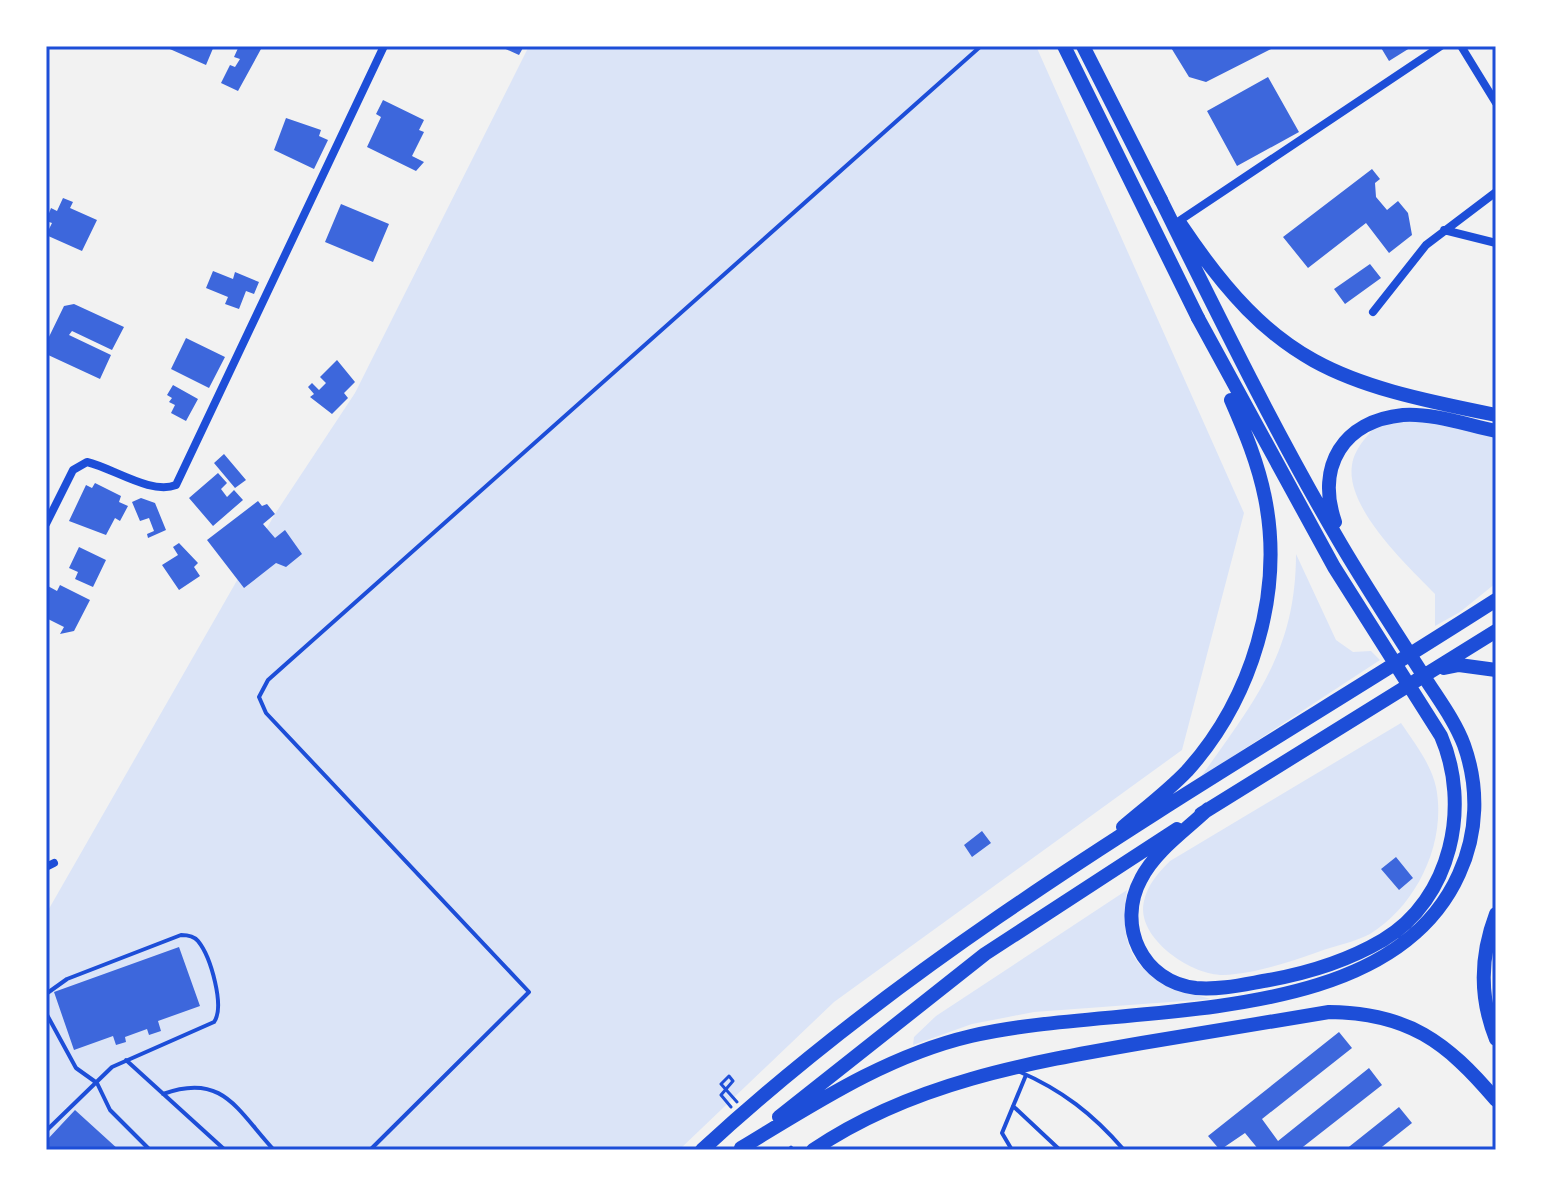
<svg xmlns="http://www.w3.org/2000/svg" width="1542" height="1196" font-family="'PT Sans Narrow',sans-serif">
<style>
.green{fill:#dbe4f7}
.building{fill:#3d67dc}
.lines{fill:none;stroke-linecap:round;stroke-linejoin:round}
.path{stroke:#1d4ed8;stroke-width:3}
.service{stroke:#1d4ed8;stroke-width:4}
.minor{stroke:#1d4ed8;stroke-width:8}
.primary{stroke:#1d4ed8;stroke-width:14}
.trunk{stroke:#1d4ed8;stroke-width:14}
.neatline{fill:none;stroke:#1d4ed8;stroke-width:3}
</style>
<rect width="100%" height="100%" fill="#f2f2f2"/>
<path class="green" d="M529,46H1036L1244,513L1182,750L834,1002L679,1150H46V914L275,514L355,393Z
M1406,415L1496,431V583L1460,612L1435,626V594C1408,566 1345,508 1352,465C1355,446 1371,432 1383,419Z
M1296,554L1336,640L1353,652L1371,651L1380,660L1200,778C1254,702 1296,652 1296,554Z
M1401,723C1414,742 1431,764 1436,787C1447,842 1417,905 1370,934C1355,942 1334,946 1318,952C1289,962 1255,974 1223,975C1190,975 1135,937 1144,901C1148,884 1158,873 1170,861Z
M1127,890C1116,962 1145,982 1211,999L1034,1012L972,1024L913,1045L914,1037L936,1016Z"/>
<path class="building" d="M163,46H214L206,65Z
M239,46L261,49L238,91L221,83L230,65L235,67L240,59L234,57Z
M499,46H524L519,55Z
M1170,46H1277L1206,82L1189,77Z
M1380,46H1413L1389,61Z
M1268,77L1299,132L1237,166L1207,111Z
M383,100L424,120L419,130L424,132L412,156L424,162L416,171L367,147L381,117L376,114Z
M286,118L321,130L319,136L328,140L314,169L274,150Z
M1372,169L1380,179L1375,183L1376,197L1387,210L1398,201L1408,213L1412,235L1389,253L1366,223L1308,268L1283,237Z
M63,198L73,202L70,208L97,220L82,251L46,235L52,223L46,221L51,208L57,211Z
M341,204L389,224L373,262L325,242Z
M1370,264L1381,278L1345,304L1334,289Z
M213,271L233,279L235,272L259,282L254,294L246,291L239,309L225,304L228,297L206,288Z
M74,304L124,327L112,350L72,331L69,335L111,355L100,379L46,354V343L64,306Z
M186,338L225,357L209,388L171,369Z
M337,360L355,382L344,393L348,398L332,414L310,397L314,394L308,387L312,383L319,390L326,383L320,377Z
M173,385L198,399L186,421L171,413L175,405L169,402L172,398L167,395Z
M224,454L246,480L235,488L214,463Z
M218,473L227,483L221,489L227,497L234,490L243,500L213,526L189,498Z
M95,483L121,496L119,502L128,506L120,521L115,518L106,535L69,521L86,485L92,488Z
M141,498L155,503L166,530L148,538L147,534L154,531L149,518L140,521L132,502Z
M258,501L262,506L267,504L275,514L263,524L275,538L285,530L302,554L286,567L276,563L244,588L207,540Z
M179,543L198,563L194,567L200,576L179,590L162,565L178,555L173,547Z
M79,547L106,560L93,587L75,579L78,572L69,568Z
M46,585L57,591L60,585L90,600L74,631L60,634L64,627L46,618Z
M982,831L991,843L972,857L964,845Z
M1396,857L1413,878L1399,890L1381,869Z
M179,947L200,1006L158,1021L161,1031L149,1035L147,1029L125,1037L126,1042L116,1045L113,1036L74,1050L54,992Z
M1339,1032L1352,1048L1262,1119L1278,1141L1369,1068L1382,1085L1299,1150H1259L1245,1133L1220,1150L1208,1136Z
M1399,1107L1412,1123L1378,1150H1345Z
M75,1110L119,1150H46V1141Z"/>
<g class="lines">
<path class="path" d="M731,1107L721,1095L733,1081L729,1076L721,1084L737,1102
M788,1150L791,1147L794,1150"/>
<path class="service" d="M46,994L67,979L181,935C188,935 194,936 198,941C211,957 225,1007 214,1022L112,1067L46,1131
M46,1013L76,1068L97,1083L110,1110L150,1150
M126,1060L225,1150
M1018,1071C1062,1090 1093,1114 1124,1150
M163,1094C223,1072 237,1110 274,1150
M1013,1106L1060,1150
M370,1150L529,992L266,713L259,697L268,680L981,46
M1012,1150L1002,1133L1026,1075"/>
<path class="minor" d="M1461,46L1496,103
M1179,221L1441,46
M1444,230L1496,243
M1373,312L1426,245L1496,192
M46,524L73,470L87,462C113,468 151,495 176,485L384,46
M46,867L54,863"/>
<path class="primary" d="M1064,46L1198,318
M1083,46L1161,200
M813,1150C912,1083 1027,1063 1142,1043C1204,1033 1266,1022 1329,1012C1408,1013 1446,1041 1496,1100"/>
<path class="trunk" d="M1181,225C1275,365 1336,383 1496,415
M1198,318L1334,567L1441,736C1471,805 1452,899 1383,940C1349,960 1308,973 1269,980C1245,984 1221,990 1196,988C1142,982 1116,925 1141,879C1155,851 1186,830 1208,809
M1335,522C1316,466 1343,421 1403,415C1433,413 1467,425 1496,431
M1444,668L1459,665L1496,670
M1201,814L1496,631
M1123,827C1144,809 1168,791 1187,771C1252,699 1284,593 1265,498C1258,463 1245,432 1231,400
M1496,914C1480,956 1479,997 1496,1039
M779,1117L985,954L1177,829
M741,1148C814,1104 886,1056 971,1036C1117,1001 1387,1035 1459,874C1478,833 1479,787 1464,745C1455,721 1439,700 1425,678C1397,634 1368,590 1342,546C1276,434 1219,317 1161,200
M702,1150C939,931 1226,773 1496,600"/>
</g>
<rect width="1542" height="1196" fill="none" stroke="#ffffff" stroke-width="96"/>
<rect x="48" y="48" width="1446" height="1100" class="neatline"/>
</svg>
